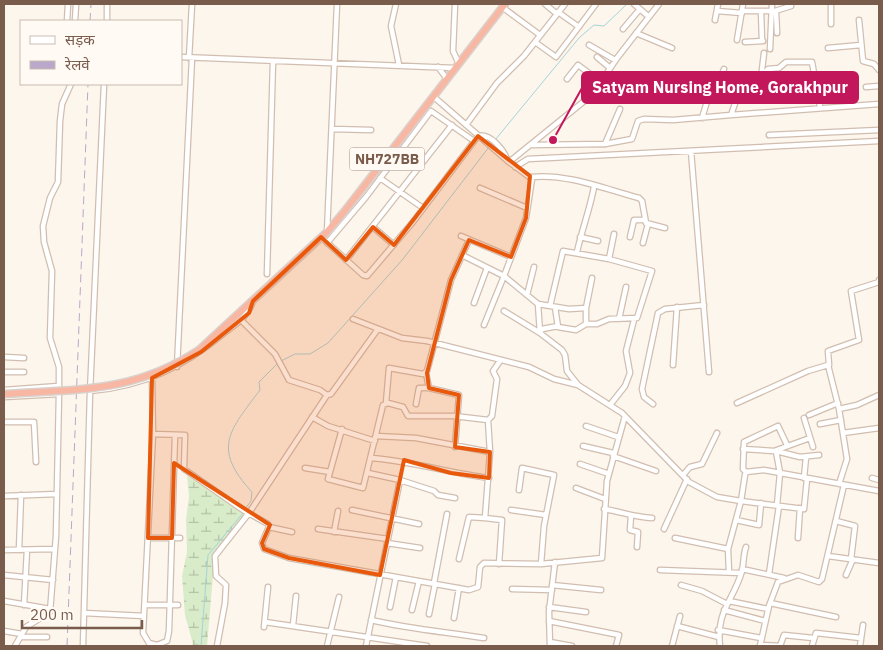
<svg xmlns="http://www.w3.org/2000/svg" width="883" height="650" font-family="'IBM Plex Sans','Noto Sans Devanagari',sans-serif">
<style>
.wetland{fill:url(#wetland-marsh)}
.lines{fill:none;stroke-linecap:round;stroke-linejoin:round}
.stream{stroke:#a5d3da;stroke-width:1}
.minor-casing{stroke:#d1beb0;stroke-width:7}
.highway-casing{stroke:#dad1cd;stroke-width:9}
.minor{stroke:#fff;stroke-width:4.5}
.highway{stroke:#f7b7a3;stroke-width:6}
.rail{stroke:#b9a8c9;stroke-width:1;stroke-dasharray:8 5;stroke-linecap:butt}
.highway-bridge-casing{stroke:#dad1cd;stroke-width:9;stroke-linecap:butt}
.highway-bridge{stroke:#f7b7a3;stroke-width:6}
.marked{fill:#e8590c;fill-opacity:0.2;stroke:#e8590c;stroke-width:4;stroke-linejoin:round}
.labels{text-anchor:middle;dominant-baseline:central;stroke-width:4;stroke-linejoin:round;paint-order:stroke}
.shield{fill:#fffaf3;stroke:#a28b7f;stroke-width:1}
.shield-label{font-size:14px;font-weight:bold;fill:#7a5c4d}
.leader{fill:none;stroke:#c2185b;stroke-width:2}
.callout-dot{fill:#c2185b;stroke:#fffaf3;stroke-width:2}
.callout{fill:#c2185b;stroke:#c2185b;stroke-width:2}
.callout-label{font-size:16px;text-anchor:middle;font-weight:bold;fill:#fff}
</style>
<defs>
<pattern id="wetland-marsh" width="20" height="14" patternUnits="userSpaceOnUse" patternTransform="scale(1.25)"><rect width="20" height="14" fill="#d8ecc9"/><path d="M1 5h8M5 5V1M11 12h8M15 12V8" fill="none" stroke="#b4c2a5"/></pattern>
</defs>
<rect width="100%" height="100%" fill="#fdf6ec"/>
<path class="wetland" d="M187,476L217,493L245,513L215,552L207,646H192L193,644L185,615L182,576L187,552L186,520L189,496Z"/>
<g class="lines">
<path class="stream" d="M495,140L579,38L594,25L604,26L627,4
M281,361L295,354H310L328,343L403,259L489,147
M245,509L251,501L252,492C211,448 230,430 260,390L259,382L278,363
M201,646L208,555L243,513"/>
<defs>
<path id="minor" d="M396,4L391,26L399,65
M455,4L453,51L459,64
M545,4L557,14
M634,4L648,16
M502,7L540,35
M717,11L742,13
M742,11H771
M775,11L791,6
M776,11L777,33
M558,12L579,27
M761,12L762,41
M715,20L718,4
M859,20L863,61L874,64L879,70
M67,21L68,4
M75,21L76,4
M107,21V4
M831,24V4
M623,29L640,9
M636,33L672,48
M737,40L743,4
M535,42L556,57L596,4
M745,42L763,41
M589,45L615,60
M828,48L861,45
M770,49L772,4
M181,57L455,68
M597,57L610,68
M189,58L192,4
M438,67L447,79
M761,78L768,69L779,68L786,62H812L820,107
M567,79L578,65L601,82
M866,87L879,86
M434,97L509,162L532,179L526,218L504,276L538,304L540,333L562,350L565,355L567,371L578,385L622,413L689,482L717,497L741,501L745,475L746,472L764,470L879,491
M731,115L879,104
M702,118L712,85L718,84L724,69
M466,125L497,83L524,56L565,4
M332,129L371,130
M769,135L879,130
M605,144L620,109
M531,145L605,144L632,139L638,121L644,119L673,120L731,115L740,89L761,78L764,53
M691,151L709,372
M509,162L593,94L617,58L659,4
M515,167L528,159L879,141
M531,177C566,173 605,189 639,198L642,201L646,223L665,228
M380,178L423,208
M480,188L527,208
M373,227L394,245
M327,232L337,4
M461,236L511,257
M321,237L363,275L367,276L413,222L478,136C490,133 503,149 507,159
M580,237L598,241
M630,237L634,220H644
M327,243L366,197L431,111L474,141
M643,243L648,224
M577,252C582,229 590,209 594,187
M462,255L504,276L484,325
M609,259L614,234
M346,260L452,125
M267,274L273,61
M527,295L534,267
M474,303L487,268
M538,304L569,309L586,308
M550,306L563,251L609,259L652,271L637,318L609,319L597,324H586V308L592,278
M555,307L558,327L576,330L586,324
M504,311L540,333L542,329L558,326
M353,319L402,338L427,341L529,367L554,379L578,385
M619,319L626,287
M4,357L24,358
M673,365L677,307
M829,365L828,351L859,340L851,291L879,282V280
M177,367L192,58
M4,372H24
M426,373L429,388L459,395L455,447
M152,378L153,434L185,435L184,469L243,510L268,524L269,527L262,543L264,549L289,558L469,590L478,587L480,567L484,563L541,564L602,558L607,481L625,416
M4,390L59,386
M90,391C142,387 183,367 223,334C236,324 248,317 253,301
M59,392V367L50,338L52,271L44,242L43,226L50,198L58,182L60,121L62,104L71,84
M327,395L331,394L378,329
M4,397L59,394L56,536L50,612L26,627L15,646
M386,403L389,368L423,374L427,371L451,280L469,240
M737,403L808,371L828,365L839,409L847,459L839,484
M416,404L419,388H429
M653,404L644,397L642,389L658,313L665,309L704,305
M610,405L625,386L630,373L626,351L634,320
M839,409L857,405L879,395
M809,415L838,403
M312,417L328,426L375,441
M804,418L813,447
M488,420L490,452L485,518L502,520L499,564
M4,422H34L36,462
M820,424L841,420
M586,426L618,437
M342,429L328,479L363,488L383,405L388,403L403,407L408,416H454L488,420L492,416L497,379L493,371L500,361
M843,433L879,428
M153,434L143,633L149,643L157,645L167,641L169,631L175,435
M376,436L416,438L490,452
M583,446L613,453
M743,449L774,451L810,438
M613,456L656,471
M371,458C411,461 449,473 489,478
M580,464L609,474
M305,468L330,472
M746,472L743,469L744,442L778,426L787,445
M368,473L400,480L434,491L438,495L455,498
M683,475L690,467L702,464L717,433
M804,478L806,457
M872,478L879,480
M576,488L605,499
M519,490L522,468L554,475L544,526L541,564
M4,496L57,494
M777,505L780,473L776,451L800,457L819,455
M604,509C622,512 635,517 652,518
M352,510L419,524
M511,510L546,515
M631,515L630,530L638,532L637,547
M736,520L759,525L761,503
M836,521L855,526L851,559
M269,527L292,532
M318,529L388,539
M664,529L687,479
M334,532L338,511
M148,538H180
M675,538L728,549
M798,538L800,508
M387,543L420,548
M4,550L55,549
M19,550L21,495
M828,556L879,563
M459,559L469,517L485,518
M742,569L784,578
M660,570L741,573
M729,572L728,549L741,501L804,509L807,479
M769,574L779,506
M4,575L53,580
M846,575L853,559
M434,583L447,514
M552,585L601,590
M681,585L702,591L727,604
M512,589L552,590
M4,601L50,609
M729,601L768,609
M770,603L836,617
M24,605L27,550
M145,605H178
M390,607L396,577
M549,607L586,612
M412,610L419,581
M724,610L765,621
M84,613L144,616
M429,614L435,584
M454,618L459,588
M371,620C409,629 446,632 484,638
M549,621L619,635L616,646
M265,622L427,646
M293,625L296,596
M677,626L719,637
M264,627L268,587
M718,630L761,638
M4,631L22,634
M21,637H47
M550,642L572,646
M760,645L781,646
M83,646L90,392L104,84
M217,646L225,603L226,585L216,576L215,556L249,513L327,395L320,390L289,380L275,354L241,320
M327,646L339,597
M366,646L400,480
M550,646L549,612L555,562
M672,646L680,616
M720,646C716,610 733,602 742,571C744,563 743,555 746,547
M760,646L769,606L778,582L798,575L819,582L822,579L844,485
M780,646L784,635L813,638
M812,646L816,633L861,638
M860,646L863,625"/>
<path id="highway" d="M199,350L327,232L344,212L505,4"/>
</defs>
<use href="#minor" class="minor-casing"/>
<use href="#highway" class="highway-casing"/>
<use href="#minor" class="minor"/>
<use href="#highway" class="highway"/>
<path class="rail" d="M90,21L91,4
M67,646L88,84"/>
<defs>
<path id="highway-bridge" d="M4,394C78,389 134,393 199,350"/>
</defs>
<use href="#highway-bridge" class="highway-bridge-casing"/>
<use href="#highway-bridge" class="highway-bridge"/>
</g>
<path class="marked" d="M478,136L530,176L526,218L511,257L469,240L451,280L427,373L429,388L459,395L455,447L490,452L489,478L451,473L404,460L380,575L289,558L264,549L262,543L270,525L174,463L172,538H148L152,378L201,352L249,313L253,301L321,237L346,260L373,227L394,245Z"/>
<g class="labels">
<rect class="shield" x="349.5" y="147.5" width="75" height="23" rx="4"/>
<g class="shield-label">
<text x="387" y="159">NH727BB</text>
</g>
</g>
<path class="leader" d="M553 140L582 88"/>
<circle class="callout-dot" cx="553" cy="140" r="5"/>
<rect class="callout" x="582" y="72" width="276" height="31" rx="5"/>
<g class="callout-label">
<text x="720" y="93">Satyam Nursing Home, Gorakhpur</text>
</g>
<rect width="883" height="650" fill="none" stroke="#7a5c4d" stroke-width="10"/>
<rect x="20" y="20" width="162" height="65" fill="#fffaf3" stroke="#cabbb1"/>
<rect x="30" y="36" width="25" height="8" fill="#ffffff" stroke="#cabbb1"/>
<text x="65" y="45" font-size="15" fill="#7a5c4d">सड़क</text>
<rect x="30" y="61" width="25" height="8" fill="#b9a8c9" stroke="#cabbb1"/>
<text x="65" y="70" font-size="15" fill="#7a5c4d">रेलवे</text>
<path d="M22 620v8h120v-8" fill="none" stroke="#7a5c4d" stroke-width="2.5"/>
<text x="30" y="620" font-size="15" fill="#7a5c4d" stroke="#fffaf3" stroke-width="4" paint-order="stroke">200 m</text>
</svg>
